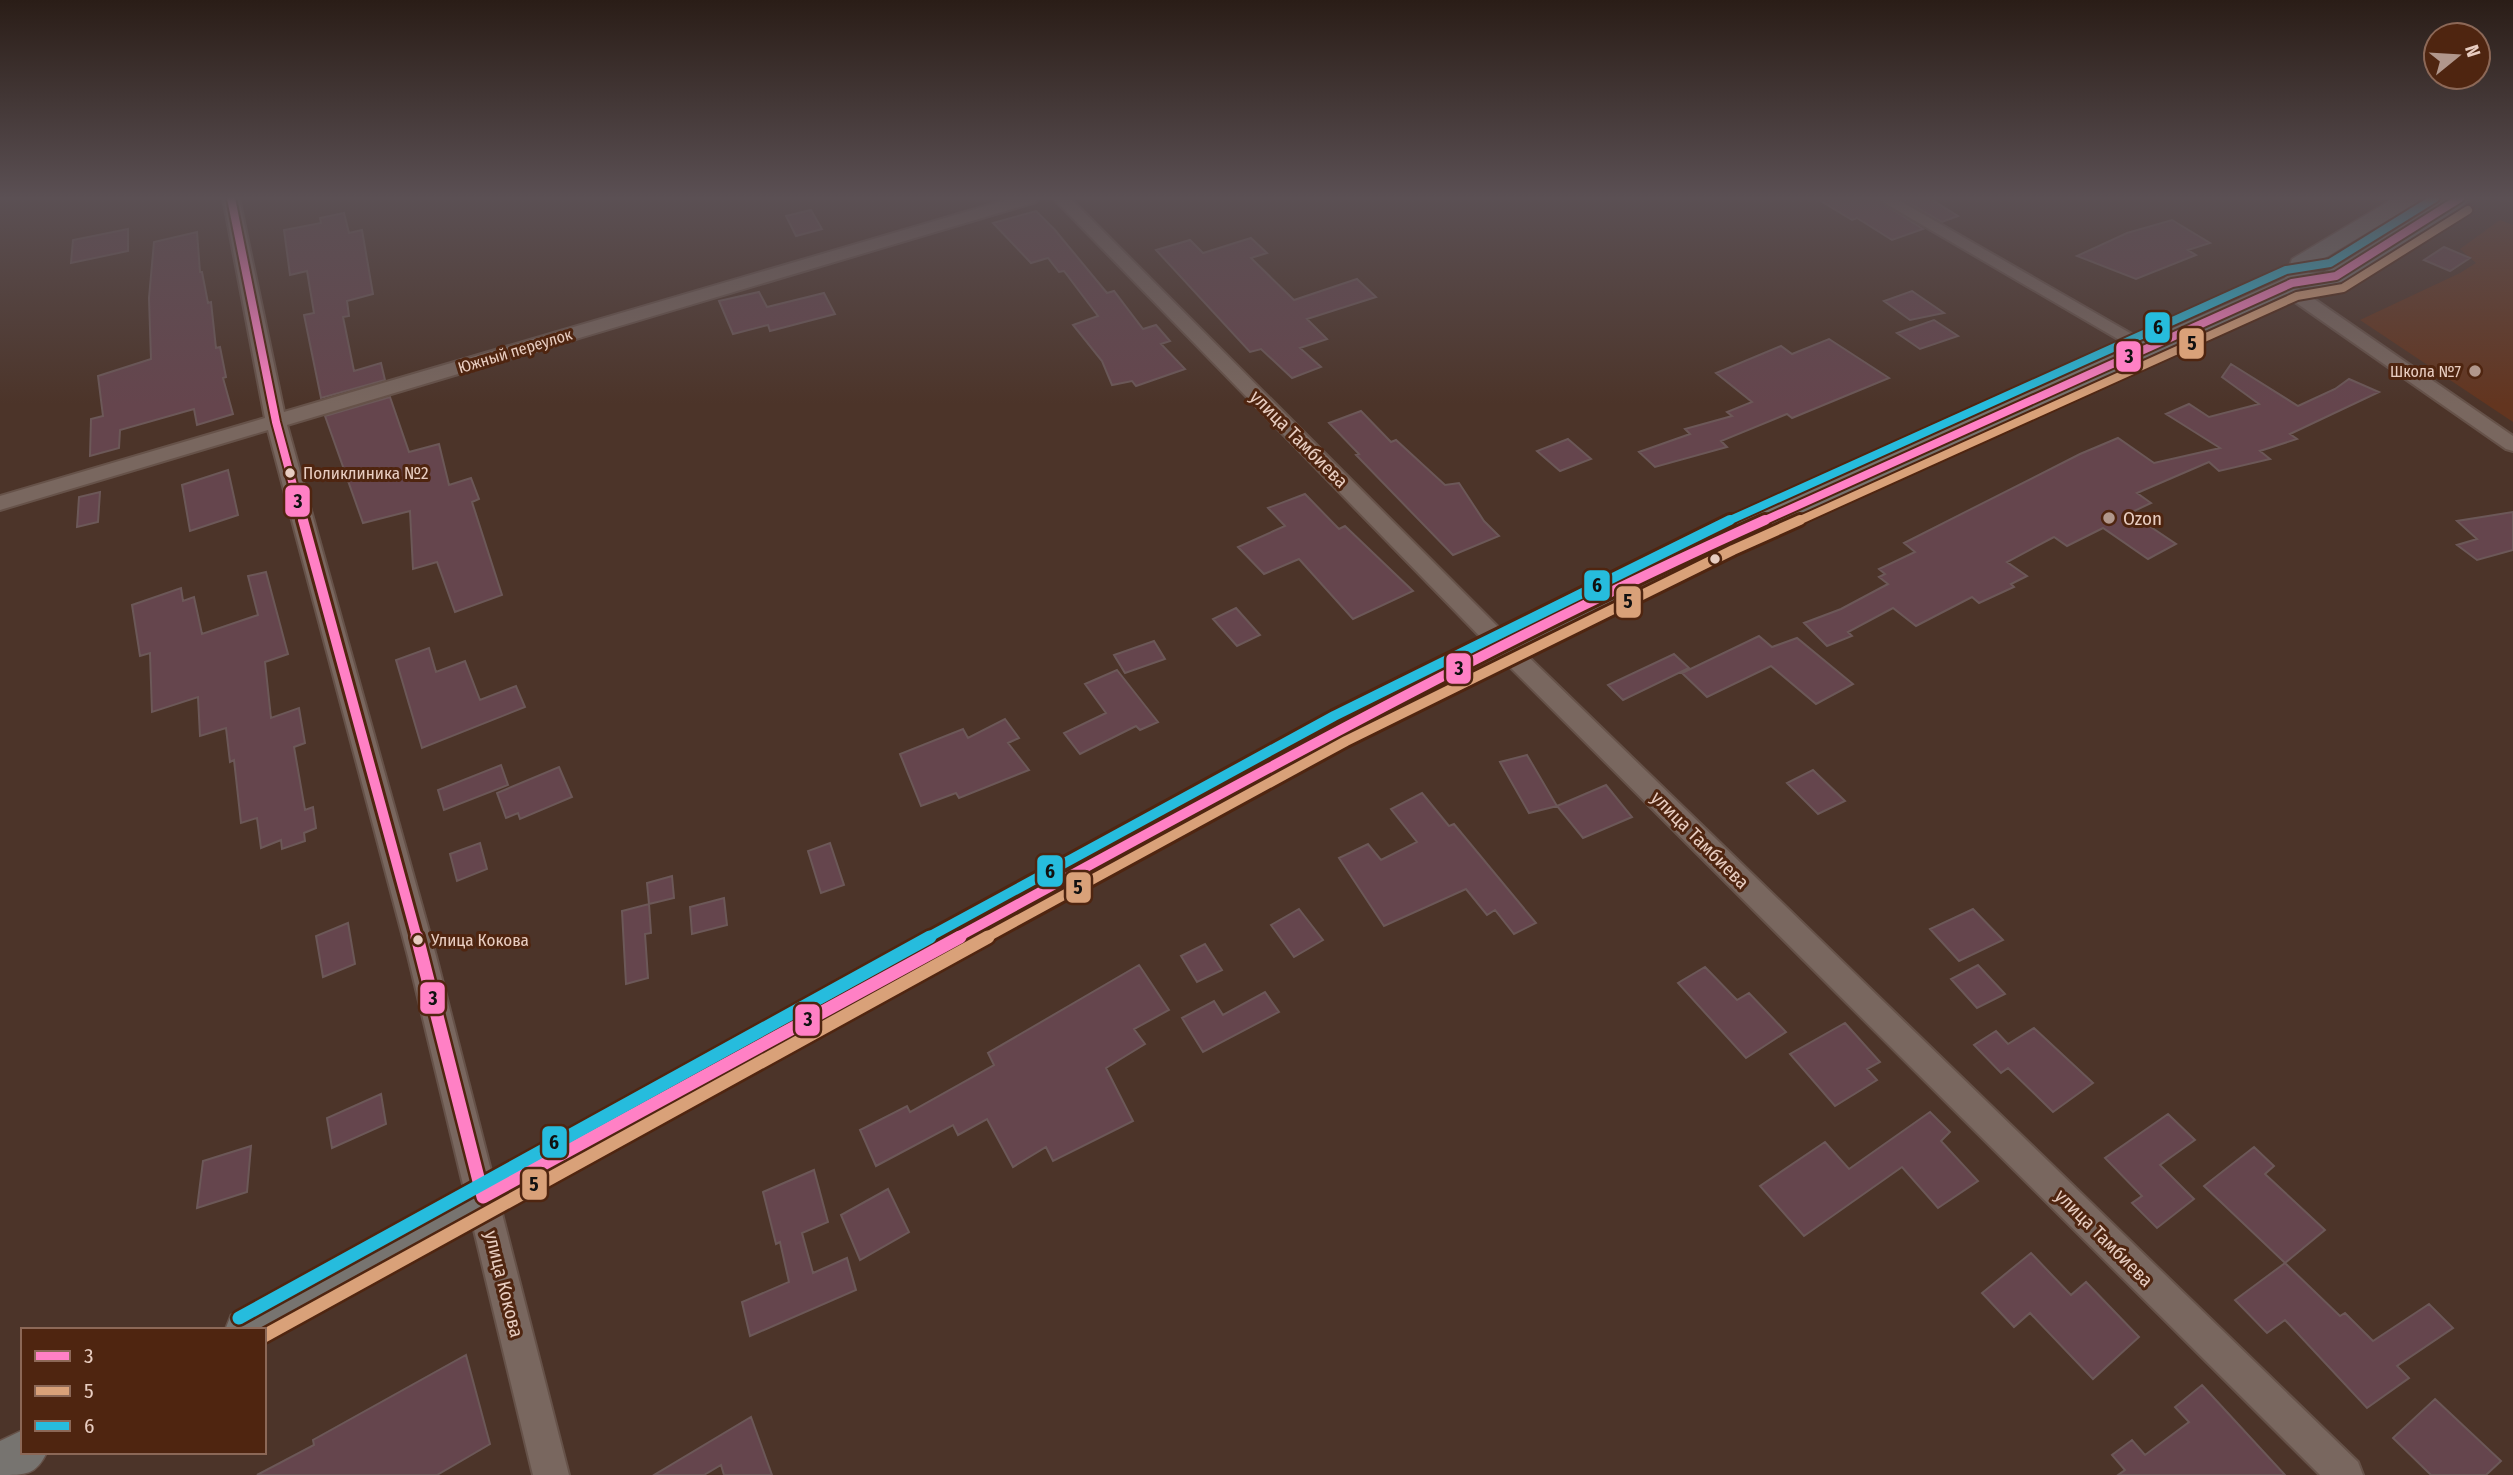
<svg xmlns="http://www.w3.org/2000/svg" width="2513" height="1475" font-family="'Fira Sans Condensed',sans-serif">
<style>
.built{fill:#63351f}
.building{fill:#65454d;stroke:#6c5858;stroke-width:2}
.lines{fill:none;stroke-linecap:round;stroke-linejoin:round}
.minor-casing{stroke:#665249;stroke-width:4}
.major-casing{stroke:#665249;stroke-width:3}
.minor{fill:#79675f;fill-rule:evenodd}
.major{fill:#777470;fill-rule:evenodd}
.bus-1-far2-casing{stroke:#4f2510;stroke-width:12}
.bus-1-far1-casing{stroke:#4f2510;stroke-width:16}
.bus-1-casing{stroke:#4f2510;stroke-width:18}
.bus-2-far2-casing{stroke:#4f2510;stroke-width:12}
.bus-2-far1-casing{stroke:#4f2510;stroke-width:16}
.bus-2-casing{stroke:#4f2510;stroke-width:18}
.bus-3-far2-casing{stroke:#4f2510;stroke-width:12}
.bus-3-far1-casing{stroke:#4f2510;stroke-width:16}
.bus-3-casing{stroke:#4f2510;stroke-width:18}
.bus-1-far2{stroke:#ff80c5;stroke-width:8}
.bus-1-far1{stroke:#ff80c5;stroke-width:10}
.bus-1{stroke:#ff80c5;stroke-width:13}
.bus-2-far2{stroke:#d9a179;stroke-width:8}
.bus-2-far1{stroke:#d9a179;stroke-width:10}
.bus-2{stroke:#d9a179;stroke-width:13}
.bus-3-far2{stroke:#26bcdd;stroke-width:8}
.bus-3-far1{stroke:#26bcdd;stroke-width:10}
.bus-3{stroke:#26bcdd;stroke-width:13}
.poi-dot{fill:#b1978c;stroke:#4f2510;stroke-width:2.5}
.bus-dot{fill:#e8cdc1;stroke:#4f2510;stroke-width:2.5}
.labels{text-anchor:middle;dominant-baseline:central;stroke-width:6;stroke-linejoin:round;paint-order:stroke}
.far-street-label{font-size:16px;fill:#e8cdc1;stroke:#4f2510}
.far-poi-label{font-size:16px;fill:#e8cdc1;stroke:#4f2510;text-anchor:end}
.bus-label{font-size:17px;fill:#e8cdc1;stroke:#4f2510;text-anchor:start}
.street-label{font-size:19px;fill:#e8cdc1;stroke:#4f2510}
.poi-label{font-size:19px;fill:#e8cdc1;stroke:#4f2510;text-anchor:start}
.line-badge{stroke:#4f2510;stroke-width:2.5}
.pale-badge-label{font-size:19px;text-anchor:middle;font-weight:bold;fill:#111}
</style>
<rect width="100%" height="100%" fill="#4c3429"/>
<path class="built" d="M2500,220L2513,225V422L2360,320L2460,273L2476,263L2460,249Z"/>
<path class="building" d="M1816,198H1874L1923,229L1892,240L1857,218L1852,220Z
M1900,198H1929L1958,216L1942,222Z
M811,210L822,229L796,236L786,216Z
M1036,211L1055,230L1107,293L1114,291L1143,329L1156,325L1170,341L1161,344L1185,369L1136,386L1132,381L1112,385L1102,361L1073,325L1098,316L1064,271L1059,272L1048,258L1031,263L993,223Z
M344,213L349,233L362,230L373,294L347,301L349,316L343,317L354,371L381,363L385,380L321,398L304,315L314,313L307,271L290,275L284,230L321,223L320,218Z
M2172,220L2210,243L2188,250L2196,255L2136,279L2077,256L2127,233Z
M128,229V251L71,263L73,240Z
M197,232L200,272H202L208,303L211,302L216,348L220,347L226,377L223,378L233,414L197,425L194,409L120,430L119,448L90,456L91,419L103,416L98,376L151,359L149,298L154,242Z
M1251,238L1267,253L1251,258L1294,300L1357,279L1376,297L1307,319L1327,339L1300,348L1321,367L1292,378L1261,349L1250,352L1156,250L1190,240L1203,253Z
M2444,247L2470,258L2450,271L2424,260Z
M1912,291L1944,313L1910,320L1884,301Z
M759,292L767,307L824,293L835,314L770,331L768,325L733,334L719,301Z
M1934,320L1958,336L1920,349L1897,333Z
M1829,339L1889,378L1792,418L1787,414L1721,441L1727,447L1655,467L1639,452L1690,434L1685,429L1732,416L1727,412L1752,402L1716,373L1781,346L1792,354Z
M2231,364L2298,406L2335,389L2349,379L2379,392L2290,434L2297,439L2260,451L2270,459L2219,471L2209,462L2137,493L2151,503L2130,513L2176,544L2148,559L2103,528L2067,546L2054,537L2007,562L2027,576L2011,584L2014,587L1979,603L1972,597L1916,626L1893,608L1848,632L1852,636L1827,646L1804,623L1841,609L1888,584L1879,577L1885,574L1879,569L1915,552L1904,543L2080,454L2118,438L2154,463L2220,448L2166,414L2189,404L2209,417L2259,404L2222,377Z
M390,397L409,452L439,444L449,485L471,478L479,499L472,502L502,595L455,612L437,562L413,569L410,511L363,523L325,416Z
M1361,411L1391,442L1396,440L1445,485L1459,483L1484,521L1499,536L1453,555L1356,455L1359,454L1329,423Z
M1568,439L1591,459L1560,471L1537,451Z
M228,470L238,515L190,531L182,485Z
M100,492L98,522L77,527L79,497Z
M1305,494L1339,529L1345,526L1413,591L1353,619L1299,559L1264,574L1238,547L1285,526L1268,508Z
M2513,512V550L2477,560L2457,545L2477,539L2457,521Z
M266,572L288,654L265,662L271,718L299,708L305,743L294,747L305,810L313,807L316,828L304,833L305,841L282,849L281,840L261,848L257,818L241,823L234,760L230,762L226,728L200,736L198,697L152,712L150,653L140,656L132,605L181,588L183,601L194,597L202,634L258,615L248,576Z
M1236,608L1260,635L1237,646L1213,619Z
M1759,636L1772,647L1797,638L1853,684L1816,704L1771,666L1707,697L1682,673Z
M1154,641L1165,659L1125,673L1114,655Z
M429,648L436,672L465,661L480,700L516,686L525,707L422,748L396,660Z
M1674,654L1689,668L1623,700L1608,685Z
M1117,670L1158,722L1140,730L1136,726L1080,754L1064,733L1106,713L1085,684Z
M1005,719L1019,738L1008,743L1029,770L959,798L956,793L921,806L900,754L963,729L968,738Z
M1527,755L1557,806L1529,813L1500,762Z
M501,765L508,785L444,810L438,790Z
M559,767L572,797L520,819L518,813L506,818L497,793Z
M1813,770L1845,801L1818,814L1787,783Z
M1606,785L1632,817L1583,838L1557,806Z
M1422,793L1449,826L1454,824L1536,923L1514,934L1495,910L1487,915L1466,889L1384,926L1339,858L1368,844L1381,860L1417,842L1391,809Z
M480,843L487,869L457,881L450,854Z
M830,843L844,885L821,893L808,851Z
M672,876L674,898L649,904L647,883Z
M724,898L727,925L692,934L690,907Z
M649,904L651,933L645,934L648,978L626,984L622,911Z
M1299,909L1323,940L1294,957L1271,925Z
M1973,909L2003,940L1959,961L1930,929Z
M348,923L355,964L323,977L316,936Z
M1205,944L1222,970L1197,982L1181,956Z
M1139,965L1169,1010L1134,1029L1145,1044L1106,1068L1133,1121L1053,1161L1046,1147L1013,1167L987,1119L958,1135L953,1125L876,1166L860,1130L907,1106L910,1112L994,1065L988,1053Z
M1978,965L2005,994L1977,1008L1951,979Z
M1705,967L1737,1000L1749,993L1786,1032L1746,1058L1678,983Z
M1265,992L1279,1012L1203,1052L1182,1018L1214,1001L1223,1015Z
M1845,1023L1880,1062L1867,1069L1877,1080L1835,1106L1790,1054Z
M2034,1028L2093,1083L2053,1112L2008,1068L2001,1073L1974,1045L1996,1031L2008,1044Z
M381,1094L386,1124L332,1148L327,1118Z
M1930,1112L1950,1132L1941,1141L1978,1181L1938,1208L1902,1167L1804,1236L1760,1186L1825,1142L1849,1169Z
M2168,1114L2195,1140L2160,1165L2194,1199L2157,1228L2132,1203L2142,1196L2105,1158Z
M251,1146L247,1192L197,1208L203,1161Z
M2254,1147L2274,1166L2265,1174L2325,1230L2285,1263L2204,1186Z
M814,1170L828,1222L802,1233L813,1273L847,1258L856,1290L750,1336L742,1302L789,1282L780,1242L776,1244L763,1192Z
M888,1189L909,1232L860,1260L841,1215Z
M2031,1253L2071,1295L2086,1282L2139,1337L2093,1379L2030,1313L2014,1327L1982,1293Z
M2285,1263L2340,1316L2345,1313L2373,1341L2429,1304L2453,1328L2397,1366L2409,1378L2367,1408L2285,1320L2267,1333L2235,1300Z
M466,1355L490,1444L437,1475H257L314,1445L313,1440Z
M2202,1385L2285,1475H2118L2125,1470L2112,1455L2132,1440L2145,1455L2189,1422L2175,1407Z
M2435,1399L2501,1461L2486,1475H2431L2393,1438Z
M751,1417L772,1475H724L721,1465L704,1475H654Z"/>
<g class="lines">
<defs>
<path id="minor" d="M223,198H239L284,412L1013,198H1038L1036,202L287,425L436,956L569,1475H533L408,956L268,430L0,510V496L265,418Z
M1053,198H1070L1511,640L2358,1462L2363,1475H2320L1495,652Z
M1876,198H1895L2156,348L2147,354L2140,352Z
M2285,282L2291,283L2513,436V451L2506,449L2279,291L2276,287Z"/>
<path id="major" d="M2394,198H2419L2416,203L2310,267L2309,273H2324L2344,262L2446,198H2471C2460,213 2357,277 2338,283C2325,287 2312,286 2300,288L1737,544L1351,737L497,1211L264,1343V1330H225L231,1315L469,1183L1329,721L1717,530L2277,282L2285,278L2292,259Z
M23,1430V1452H47C36,1475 26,1475 0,1475V1441Z"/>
</defs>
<use href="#minor" class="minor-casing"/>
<use href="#major" class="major-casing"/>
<use href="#minor" class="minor"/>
<use href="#major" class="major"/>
<defs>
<path id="bus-1-far2" d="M231,198L276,422L303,522
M1761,522L2292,283L2336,276L2460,198"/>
<path id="bus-1-far1" d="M303,520L417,938
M956,938C1223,793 1488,644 1765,520"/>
<path id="bus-1" d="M417,937L483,1197
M483,1197L960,937"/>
<path id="bus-2-far2" d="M1796,522L2297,296L2343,288L2468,210"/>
<path id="bus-2-far1" d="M985,938L1346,741L1733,550L1800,520"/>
<path id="bus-2" d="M264,1336L988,937"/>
<path id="bus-3-far2" d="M1726,522L2286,270L2330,263L2435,198"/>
<path id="bus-3-far1" d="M927,938L1334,716L1730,520"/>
<path id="bus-3" d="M239,1318L930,937"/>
</defs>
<use href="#bus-1-far2" class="bus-1-far2-casing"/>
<use href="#bus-1-far1" class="bus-1-far1-casing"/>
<use href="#bus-1" class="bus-1-casing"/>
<use href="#bus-2-far2" class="bus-2-far2-casing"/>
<use href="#bus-2-far1" class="bus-2-far1-casing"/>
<use href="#bus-2" class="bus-2-casing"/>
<use href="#bus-3-far2" class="bus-3-far2-casing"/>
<use href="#bus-3-far1" class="bus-3-far1-casing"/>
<use href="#bus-3" class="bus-3-casing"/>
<use href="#bus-1-far2" class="bus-1-far2"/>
<use href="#bus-1-far1" class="bus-1-far1"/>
<use href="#bus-1" class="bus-1"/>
<use href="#bus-2-far2" class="bus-2-far2"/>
<use href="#bus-2-far1" class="bus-2-far1"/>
<use href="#bus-2" class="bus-2"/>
<use href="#bus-3-far2" class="bus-3-far2"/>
<use href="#bus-3-far1" class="bus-3-far1"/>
<use href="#bus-3" class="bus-3"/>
</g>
<linearGradient id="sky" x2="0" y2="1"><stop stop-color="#2a1d17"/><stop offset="0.49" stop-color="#5b5054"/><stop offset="1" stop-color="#5b5054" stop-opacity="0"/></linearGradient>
<rect width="2513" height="404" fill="url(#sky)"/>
<g class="poi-dot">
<circle cx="2475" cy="371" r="7"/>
<circle cx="2109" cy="518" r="7"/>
</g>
<g class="bus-dot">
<circle cx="290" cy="473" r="6"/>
<circle cx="1715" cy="559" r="6"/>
<circle cx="418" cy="940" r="6"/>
</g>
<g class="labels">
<g class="far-street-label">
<text transform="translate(515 351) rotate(-17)">Южный переулок</text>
</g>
<g class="far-poi-label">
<text x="2461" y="371">Школа №7</text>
</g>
<g class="bus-label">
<text x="303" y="473">Поликлиника №2</text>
<text x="431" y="940">Улица Кокова</text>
</g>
<g class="street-label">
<text transform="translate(1299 439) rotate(45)">улица Тамбиева</text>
<text transform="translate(1700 840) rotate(45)">улица Тамбиева</text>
<text transform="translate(2104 1238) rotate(45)">улица Тамбиева</text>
<text transform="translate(504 1284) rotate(76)">улица Кокова</text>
</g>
<g class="poi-label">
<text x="2123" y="518">Ozon</text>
</g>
</g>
<g class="line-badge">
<rect x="2144" y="311" width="27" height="33" rx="7" fill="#26bcdd"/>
<rect x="2178" y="327" width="27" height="33" rx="7" fill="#d9a179"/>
<rect x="2115" y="340" width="27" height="33" rx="7" fill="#ff80c5"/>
<rect x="284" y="484" width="27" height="34" rx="7" fill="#ff80c5"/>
<rect x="1583" y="569" width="28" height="33" rx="7" fill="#26bcdd"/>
<rect x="1615" y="585" width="27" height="34" rx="7" fill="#d9a179"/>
<rect x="1445" y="652" width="27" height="33" rx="7" fill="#ff80c5"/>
<rect x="1036" y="854" width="28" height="34" rx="7" fill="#26bcdd"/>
<rect x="1065" y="871" width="27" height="33" rx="7" fill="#d9a179"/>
<rect x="419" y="981" width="27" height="34" rx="7" fill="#ff80c5"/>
<rect x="794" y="1003" width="27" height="34" rx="7" fill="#ff80c5"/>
<rect x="541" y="1125" width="27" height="34" rx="7" fill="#26bcdd"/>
<rect x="521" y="1168" width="27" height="33" rx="7" fill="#d9a179"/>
</g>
<g class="pale-badge-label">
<text x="2158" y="334">6</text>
<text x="2192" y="350">5</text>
<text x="2129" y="363">3</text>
<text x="298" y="508">3</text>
<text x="1597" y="592">6</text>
<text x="1628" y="608">5</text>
<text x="1459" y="675">3</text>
<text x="1050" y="878">6</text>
<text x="1078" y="894">5</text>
<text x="433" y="1005">3</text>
<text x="808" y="1026">3</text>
<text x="554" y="1149">6</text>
<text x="534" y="1191">5</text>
</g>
<rect x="21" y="1328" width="245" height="126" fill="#4f2510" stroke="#8c6857" stroke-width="2"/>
<rect x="35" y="1351" width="35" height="10" fill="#ff80c5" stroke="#8c6857" stroke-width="2"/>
<text x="84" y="1363" font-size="21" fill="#e8cdc1">3</text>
<rect x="35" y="1386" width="35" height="10" fill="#d9a179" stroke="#8c6857" stroke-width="2"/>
<text x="84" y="1398" font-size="21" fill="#e8cdc1">5</text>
<rect x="35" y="1421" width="35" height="10" fill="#26bcdd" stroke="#8c6857" stroke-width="2"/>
<text x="84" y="1433" font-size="21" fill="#e8cdc1">6</text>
<g transform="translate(2457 56) rotate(72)"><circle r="33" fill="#4f2510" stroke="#8c6857" stroke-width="2"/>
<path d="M0-5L12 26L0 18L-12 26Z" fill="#b1978c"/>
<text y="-10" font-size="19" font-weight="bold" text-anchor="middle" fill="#e8cdc1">N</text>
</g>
</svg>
